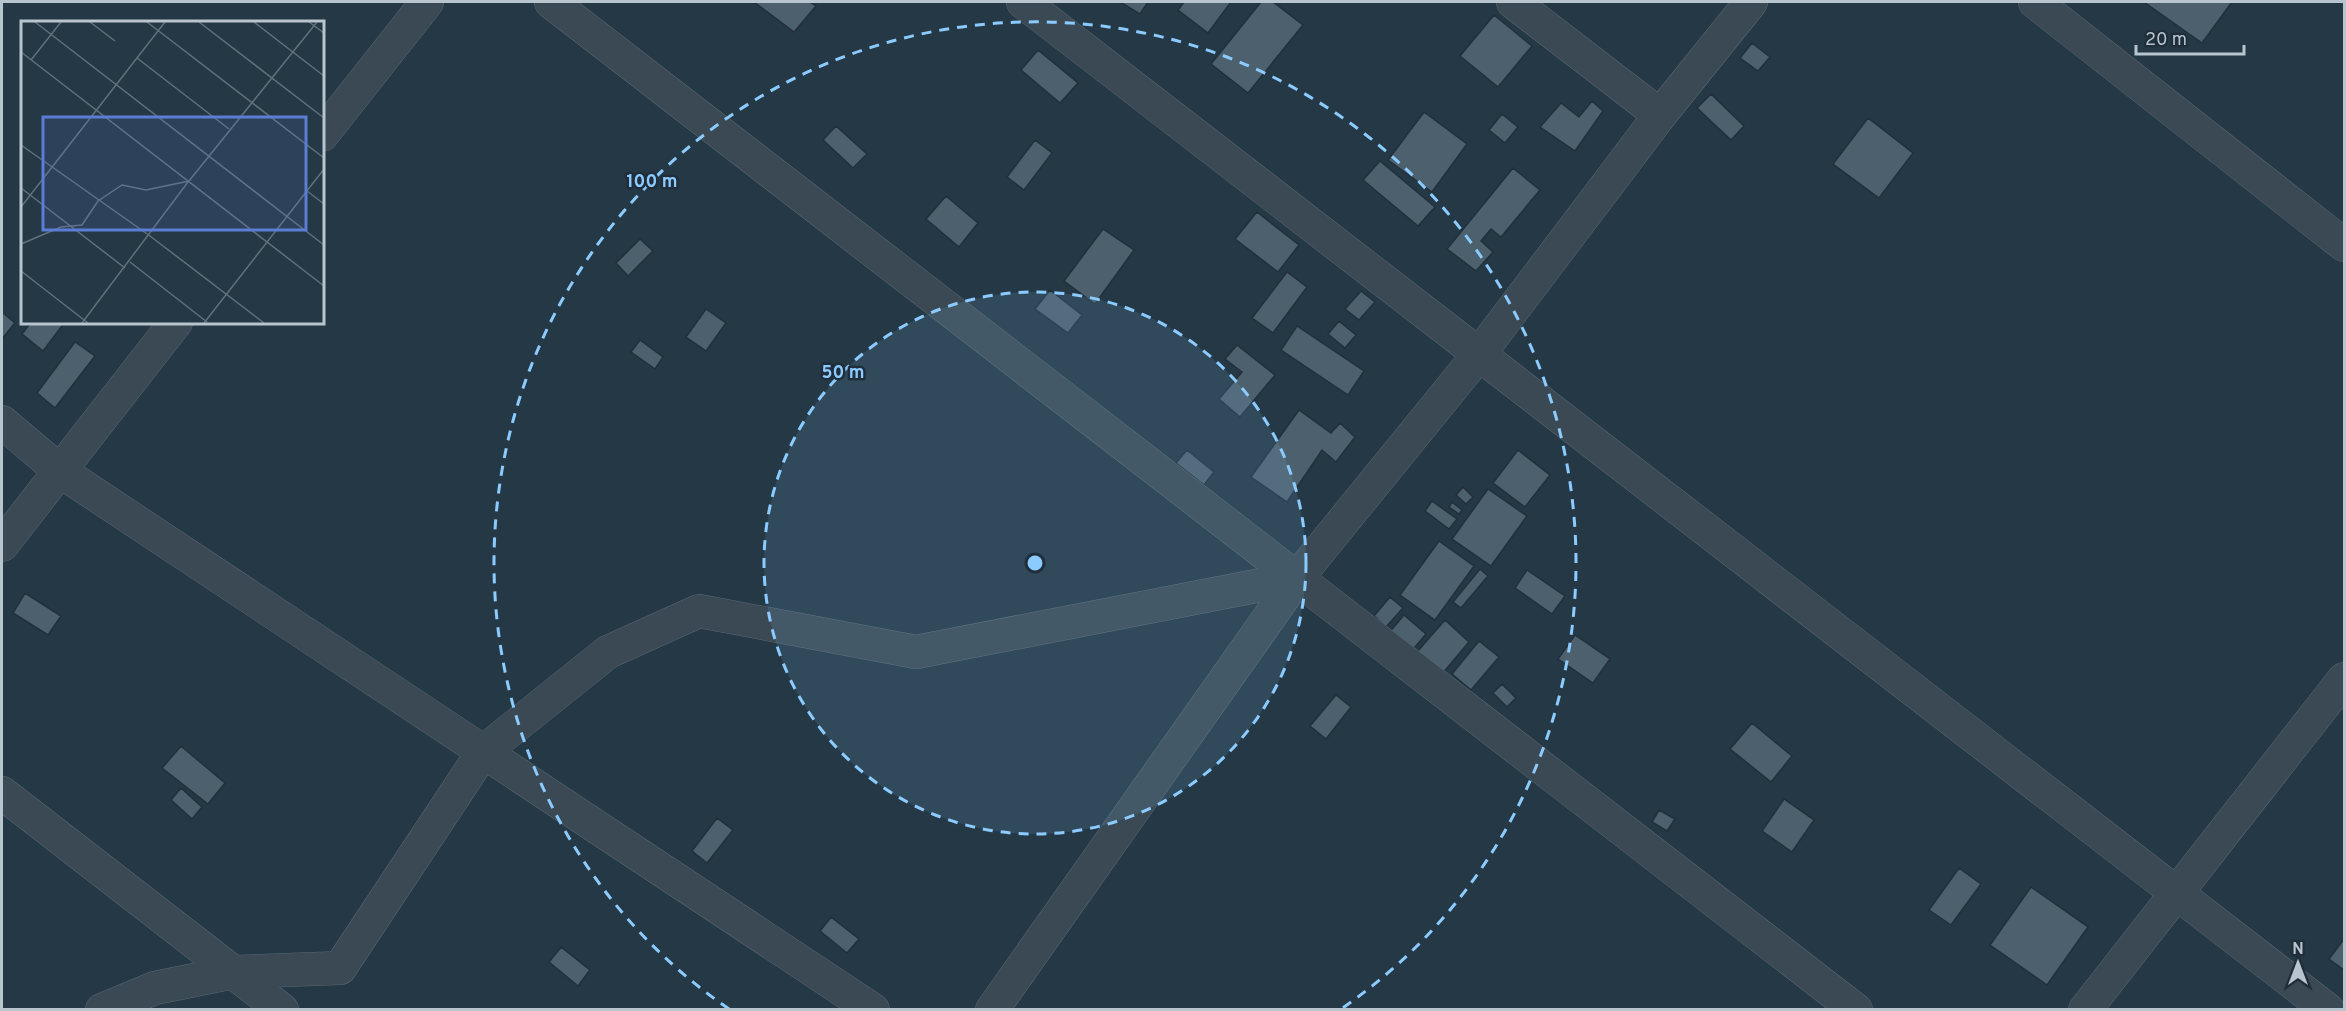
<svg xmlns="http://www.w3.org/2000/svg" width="2346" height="1011" font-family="Overpass,sans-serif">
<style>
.building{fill:#4c606d;stroke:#21303c;stroke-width:1.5}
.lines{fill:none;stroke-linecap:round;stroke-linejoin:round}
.minor-casing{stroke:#596772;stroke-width:34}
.tertiary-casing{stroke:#596772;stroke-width:34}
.minor{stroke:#3a4954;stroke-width:33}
.tertiary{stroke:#3a4954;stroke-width:33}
.ring{fill:none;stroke:#8ccbff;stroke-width:3;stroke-dasharray:10 8}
.inset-road{fill:none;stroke:#60707c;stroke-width:1.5}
.view{fill:#5b7dd4;fill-opacity:0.15;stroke:#5b7dd4;stroke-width:3}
.inset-edge{fill:none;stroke:#b8c4ce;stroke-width:3}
.centre{fill:#8ccbff;stroke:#1f2e3a;stroke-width:3}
.ring-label{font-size:18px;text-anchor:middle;font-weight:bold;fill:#8ccbff;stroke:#1f2e3a;stroke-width:5;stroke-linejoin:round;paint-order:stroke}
</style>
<rect width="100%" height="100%" fill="#253845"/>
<path class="building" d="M754,2H810L816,6L794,32Z
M1120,2H1148L1140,14Z
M1184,2H1231L1208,33L1178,10Z
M1261,2H1273L1303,25L1248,93L1211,64Z
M2144,2H2232L2202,43Z
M1494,15L1532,46L1498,87L1460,56Z
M1752,43L1770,57L1758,71L1740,58Z
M1038,50L1078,83L1060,103L1021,70Z
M1711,94L1744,126L1731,140L1697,108Z
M1592,101L1603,111L1575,151L1540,127L1561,103L1579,117Z
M1424,112L1467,144L1432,192L1388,160Z
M1502,114L1518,127L1505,143L1489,130Z
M1868,118L1913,153L1879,198L1833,164Z
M836,126L867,154L853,168L823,140Z
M1035,140L1052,153L1024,190L1007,177Z
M1380,161L1435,207L1418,226L1363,180Z
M1513,168L1540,190L1501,237L1491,229L1481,241L1493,252L1476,271L1447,249Z
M946,196L978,223L959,247L926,219Z
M1257,212L1299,245L1278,272L1235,239Z
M1103,229L1134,250L1095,304L1064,281Z
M640,239L653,251L628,276L616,263Z
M1287,272L1307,287L1273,333L1252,318Z
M1050,290L1082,315L1068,333L1035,309Z
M1361,291L1375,302L1359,320L1345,309Z
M706,309L726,323L706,351L686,337Z
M2,312L15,323L2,339Z
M1339,321L1356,335L1345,348L1328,334Z
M31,322H65L43,351L22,334Z
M1297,326L1364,371L1348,395L1281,350Z
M640,340L663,357L655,369L631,352Z
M75,342L95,356L55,408L37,393Z
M1237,345L1275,375L1240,417L1219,399L1242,372L1225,359Z
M1299,410L1331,433L1340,423L1355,437L1336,462L1322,450L1287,502L1251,477Z
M1187,450L1214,472L1204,485L1176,463Z
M1518,450L1550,475L1525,507L1493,483Z
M1463,487L1473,497L1466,504L1456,495Z
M1488,489L1527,516L1491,566L1452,539Z
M1432,501L1457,519L1449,529L1425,511Z
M1452,502L1462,510L1459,514L1449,507Z
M1439,541L1474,566L1435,620L1400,595Z
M1480,569L1488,576L1461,608L1453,602Z
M1527,570L1565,596L1552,614L1515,588Z
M25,593L61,616L48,635L13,613Z
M1390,597L1403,608L1386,627L1374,616Z
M1404,615L1426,634L1410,653L1388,634Z
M1445,620L1469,642L1442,674L1416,653Z
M1575,635L1610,659L1593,683L1558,659Z
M1479,641L1499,657L1471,690L1452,674Z
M1502,684L1516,698L1507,707L1493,693Z
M1336,695L1351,707L1326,739L1310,726Z
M1752,723L1792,756L1771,782L1730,749Z
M181,746L225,783L208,804L162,768Z
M181,788L202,807L192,819L171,800Z
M1784,799L1814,820L1792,852L1762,831Z
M1659,810L1675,819L1667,831L1652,822Z
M717,818L733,830L707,863L692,851Z
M1959,868L1981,884L1951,925L1929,910Z
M2031,887L2088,927L2047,985L1990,945Z
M831,917L859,939L847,953L820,931Z
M2344,939V970L2329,959Z
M561,947L590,970L578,986L549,962Z"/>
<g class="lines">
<defs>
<path id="minor" d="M551,2L1856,1010
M1023,2L2328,1010
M1513,2L1660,115
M2035,2L2344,245
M322,135L427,2
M2,422L60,471L873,1010
M2,545L176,322
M2,793L282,1010
M992,1010L1297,578"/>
<path id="tertiary" d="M102,1010L155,988L234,972L340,968L483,752L608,652L699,611L916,652L1297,578L1480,353L1660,115L1751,2
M2085,1010L2344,679"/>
</defs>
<use href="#minor" class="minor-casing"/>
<use href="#tertiary" class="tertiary-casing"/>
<use href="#minor" class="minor"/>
<use href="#tertiary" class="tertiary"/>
</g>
<circle cx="1035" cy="563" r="271" fill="#8ccbff" fill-opacity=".12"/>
<g class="ring">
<circle cx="1035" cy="563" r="271"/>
<path d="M729 1009A541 541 0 1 1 1341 1009"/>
</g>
<g transform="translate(21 21)">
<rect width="303" height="303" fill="#253845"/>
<path class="inset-road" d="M14,1L303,224M69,1L94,20M126,1L303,137M178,1L303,97M233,1L303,55M288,1L303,12M0,31L303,265M116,37L208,108M10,39L40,1M0,124L129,215L243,302M0,167L104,247M286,170L303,183M0,186L144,1M0,223L40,206L61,204L77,180L101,164L125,169L168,160L296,1M109,241L186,301M0,250L67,302M61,302L167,161M183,302L303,148"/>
<path class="view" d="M22,96H285V209H22Z"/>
<rect width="303" height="303" class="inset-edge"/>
</g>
<circle cx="1035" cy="563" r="9" class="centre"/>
<g class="ring-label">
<text x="652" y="187">100 m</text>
<text x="843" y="378">50 m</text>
</g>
<rect width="2346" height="1011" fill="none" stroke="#b8c4ce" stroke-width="6"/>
<g transform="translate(2298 963)" stroke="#1f2e3a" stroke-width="4.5" paint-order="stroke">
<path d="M0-4.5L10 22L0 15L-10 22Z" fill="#b8c4ce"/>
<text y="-9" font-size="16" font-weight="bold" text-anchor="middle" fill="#b8c4ce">N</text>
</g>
<path d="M2136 45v9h108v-9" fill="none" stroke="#b8c4ce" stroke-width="3"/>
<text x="2145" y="45" font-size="18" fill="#b8c4ce" stroke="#1f2e3a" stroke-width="4.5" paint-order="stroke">20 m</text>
</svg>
